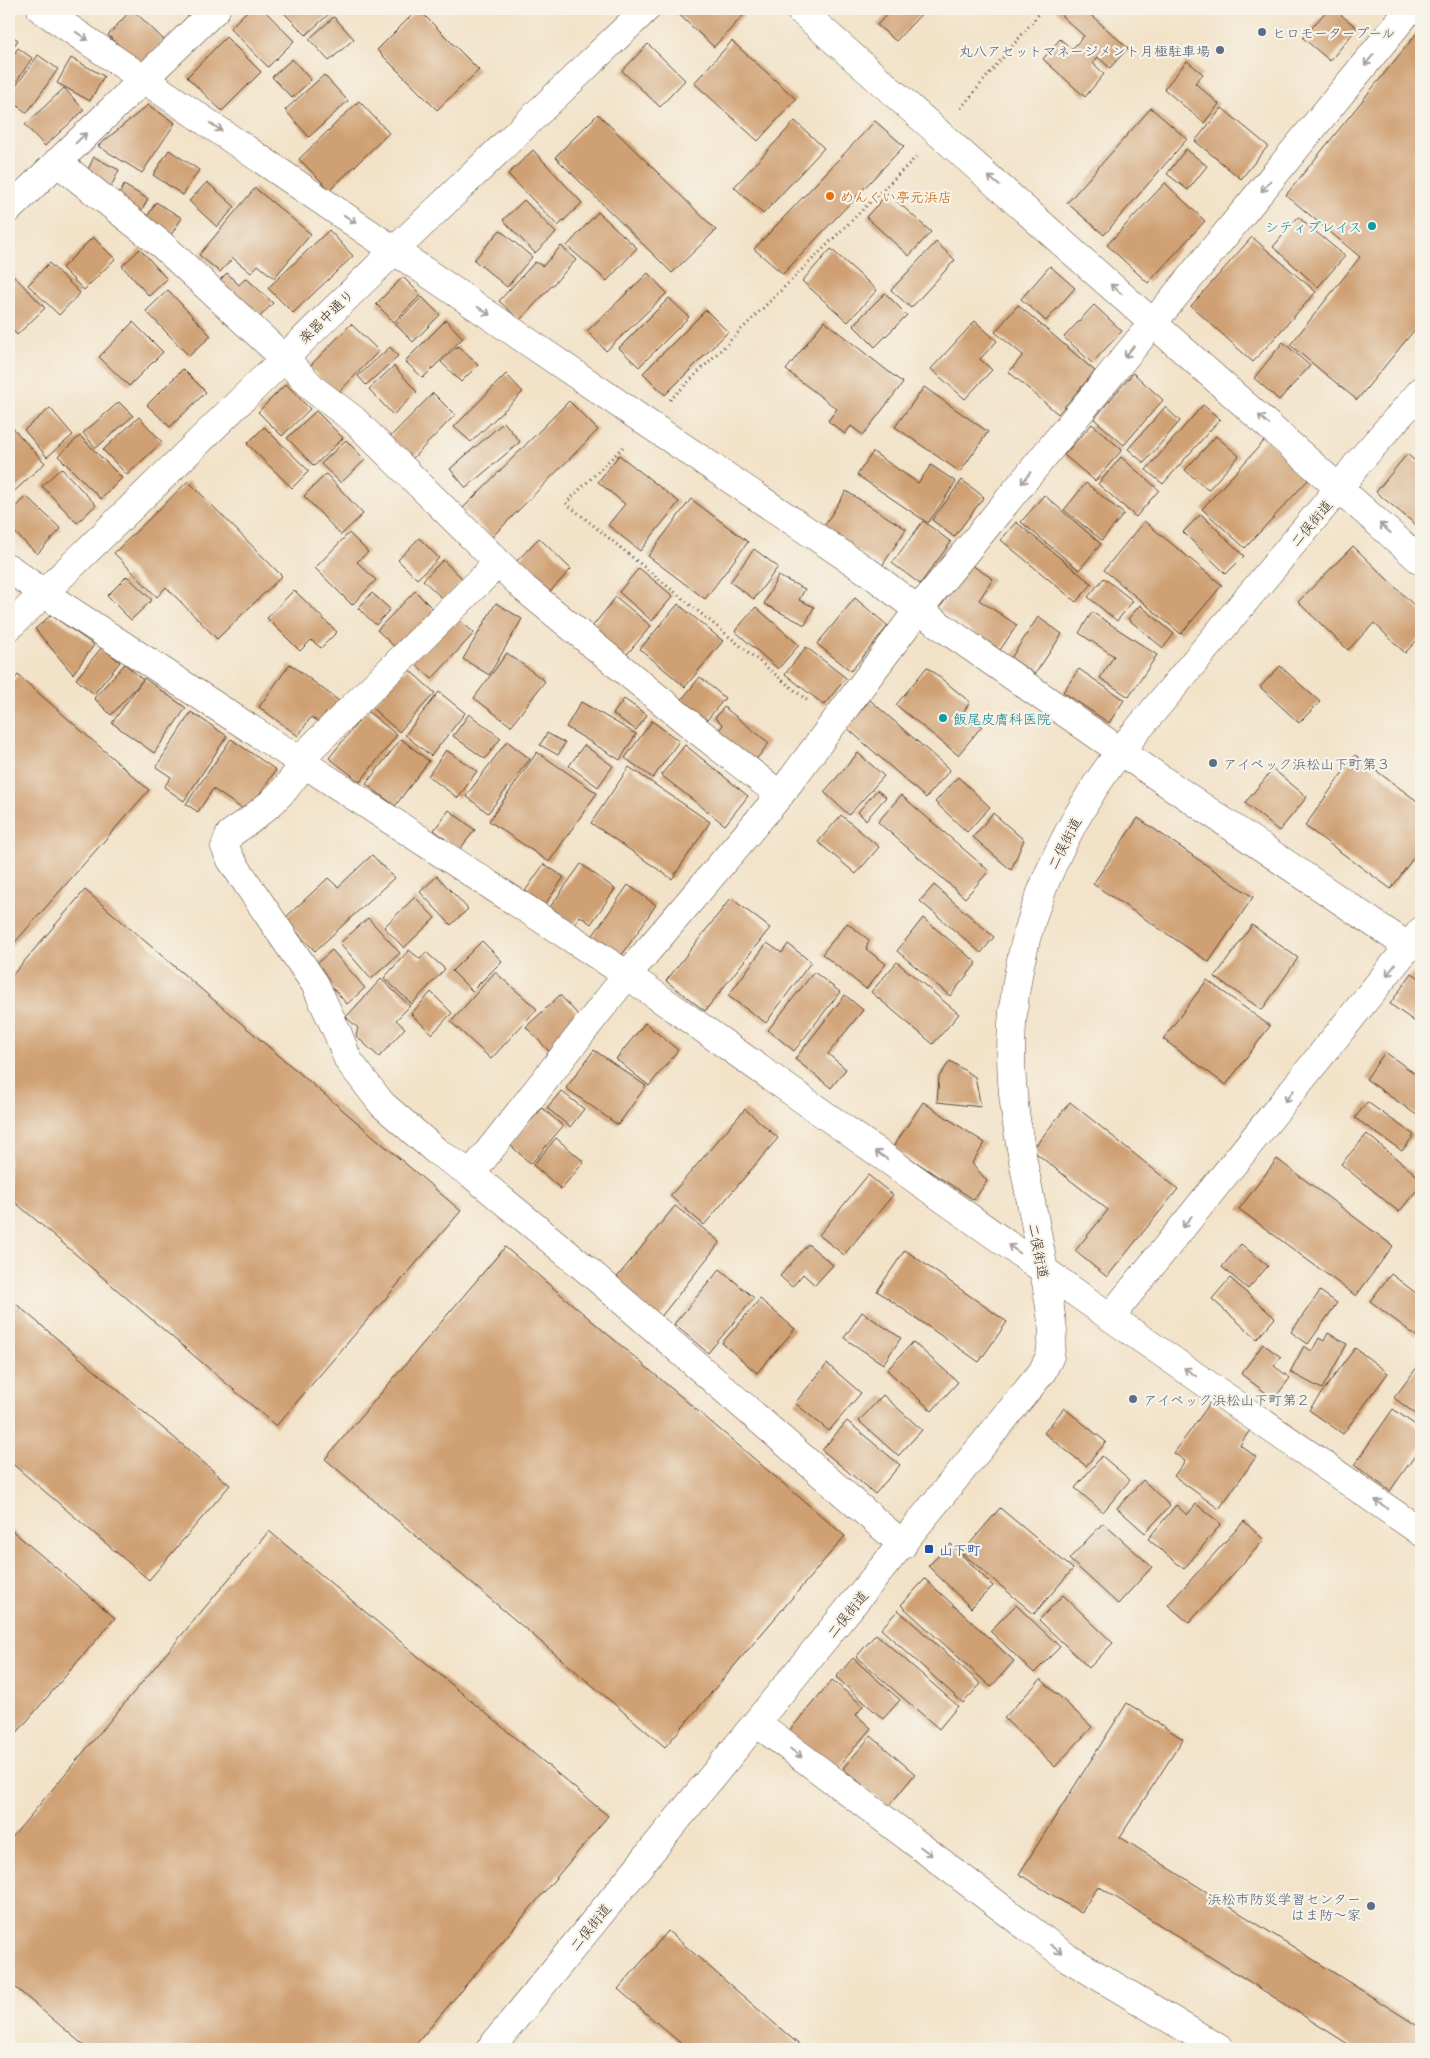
<svg xmlns="http://www.w3.org/2000/svg" width="1430" height="2058" font-family="Mali,'Klee One',sans-serif">
<style>
.building{fill:#cfa073}
.lines{fill:none;stroke-linecap:round;stroke-linejoin:round}
.street-casing{stroke:#564638;stroke-width:29}
.secondary-casing{stroke:#564638;stroke-width:29}
.path{stroke:#564638;stroke-width:3;stroke-dasharray:1 4;stroke-linecap:butt}
.street{stroke:#fff;stroke-width:28}
.secondary{stroke:#fff;stroke-width:28}
.oneway{stroke:#a79f9a}
.service-dot{fill:#5c6f8a;stroke:#f7f3e8;stroke-width:2}
.food-dot{fill:#e8710a;stroke:#f7f3e8;stroke-width:2}
.culture-dot{fill:#0f9aa8;stroke:#f7f3e8;stroke-width:2}
.transit-dot{fill:#1a4fb4;stroke:#f7f3e8;stroke-width:2}
.labels{text-anchor:middle;dominant-baseline:central;stroke-width:4.5;stroke-linejoin:round;paint-order:stroke}
.service-label{font-size:14px;fill:#4e5e75;stroke:#f7f3e8;text-anchor:start}
.food-label{font-size:14px;fill:#c56008;stroke:#f7f3e8;text-anchor:start}
.culture-label{font-size:14px;fill:#0d838f;stroke:#f7f3e8;text-anchor:end}
.street-label{font-size:14px;fill:#3b2a1e;stroke:#f7f3e8}
.transit-label{font-size:14px;fill:#164399;stroke:#f7f3e8;text-anchor:start}
</style>
<rect width="100%" height="100%" fill="#f7f3e8"/>
<filter id="ink" filterUnits="userSpaceOnUse"><feTurbulence type="fractalNoise" baseFrequency=".02" numOctaves="2"/><feDisplacementMap in="SourceGraphic" scale="10" xChannelSelector="R" yChannelSelector="G"/><feConvolveMatrix kernelMatrix="1 2 1 2 8 2 1 2 1" color-interpolation-filters="sRGB"/></filter>
<filter id="wash" filterUnits="userSpaceOnUse"><feTurbulence type="fractalNoise" baseFrequency=".0096" numOctaves="4" result="noise"/><feDisplacementMap in="SourceGraphic" scale="20" xChannelSelector="R" yChannelSelector="G"/><feGaussianBlur stdDeviation="1.12" result="paint"/><feColorMatrix in="noise" values="0 0 0 0 0 0 0 0 0 0 0 0 0 0 0 0 0 1.4 0 .05"/><feComposite in="paint" operator="in"/></filter>
<g filter="url(#wash)">
<rect width="100%" height="100%" fill="#f2e2c8"/>
<g id="blocks">
<path class="building" d="M132,9L164,40L140,66L108,35Z
M249,9H263L294,41L268,67L230,28Z
M280,9H328L331,12L306,35Z
M418,9L479,70L437,110L377,50Z
M673,9H749L714,47Z
M892,9H926L896,41L877,25Z
M1054,9H1084L1128,48L1110,68L1098,57L1093,63L1104,74L1085,97L1043,59L1060,39L1072,49L1084,36Z
M1328,9H1334L1357,28L1330,61L1303,38Z
M334,17L354,39L329,61L309,39Z
M1421,28V322L1357,400L1290,345L1360,257L1286,195Z
M9,34L18,40L9,54Z
M226,37L261,72L222,111L187,77Z
M732,41L796,99L758,141L694,83Z
M648,44L685,80L660,107L622,71Z
M18,48L32,58L9,93V61Z
M38,55L58,69L27,113L9,99V96Z
M71,58L104,76L90,101L57,83Z
M292,59L311,80L292,98L272,77Z
M1187,61L1203,74L1195,83L1219,104L1204,123L1164,89Z
M324,75L348,101L309,137L285,110Z
M64,88L84,110L45,146L25,125Z
M359,101L389,133L330,190L299,159Z
M148,105L175,123L142,173L98,146Z
M1151,108L1187,139L1104,235L1067,203Z
M1222,108L1268,146L1241,179L1195,141Z
M598,114L716,230L672,273L555,157Z
M795,121L824,148L763,214L734,187Z
M875,121L904,146L783,274L754,249Z
M1186,149L1207,166L1188,190L1167,174Z
M169,150L199,170L183,195L153,175Z
M533,150L582,203L558,226L508,174Z
M94,157L119,170L109,191L84,178Z
M207,182L235,207L217,227L189,201Z
M1165,183L1205,221L1148,283L1107,245Z
M124,185L148,199L139,215L115,203Z
M255,188L311,234L274,278L258,265L251,273L233,258L220,272L199,255Z
M888,193L931,232L909,256L866,217Z
M524,200L556,233L535,253L503,220Z
M156,202L182,218L169,238L143,224Z
M598,212L637,248L607,281L567,246Z
M1298,217L1345,256L1318,287L1273,247Z
M329,230L353,256L293,313L268,288Z
M500,230L532,257L507,287L474,260Z
M93,237L115,259L84,290L62,268Z
M1252,237L1316,292L1253,362L1191,306Z
M936,242L955,260L911,308L891,290Z
M561,246L576,260L520,320L499,301L535,262L543,266Z
M140,249L167,279L149,296L122,266Z
M831,249L877,290L848,322L802,281Z
M49,263L80,293L59,315L28,285Z
M1050,266L1075,288L1046,321L1021,299Z
M9,271L45,308L17,335L9,326Z
M227,273L239,285L246,278L273,303L255,322L215,285Z
M648,273L667,293L606,351L587,331Z
M403,277L421,295L394,322L376,304Z
M168,290L211,336L189,356L146,311Z
M885,293L907,315L875,347L853,325Z
M422,297L440,315L413,342L395,324Z
M669,298L689,317L639,367L619,348Z
M1018,305L1095,371L1058,414L1009,372L1023,355L995,332Z
M1094,305L1122,331L1092,363L1064,337Z
M706,310L728,332L665,395L643,373Z
M446,320L463,338L423,378L405,361Z
M824,321L903,383L863,435L851,426L845,434L828,421L837,409L786,370Z
M975,321L997,341L980,359L992,370L965,399L931,369Z
M133,322L163,352L129,386L99,357Z
M351,324L379,351L337,394L309,367Z
M1283,342L1310,366L1279,400L1254,378Z
M458,346L478,365L461,382L441,362Z
M390,347L398,356L366,385L358,376Z
M394,366L417,392L393,415L369,389Z
M183,369L206,392L170,427L147,405Z
M1133,373L1163,400L1124,445L1094,419Z
M506,374L523,392L471,442L454,427Z
M286,384L310,409L282,436L258,412Z
M924,387L988,432L960,472L895,427Z
M433,393L455,415L410,461L387,440Z
M569,401L598,430L492,537L463,508Z
M119,402L133,416L96,448L83,433Z
M1203,405L1220,419L1163,484L1146,470Z
M1165,407L1180,421L1144,463L1128,449Z
M50,408L73,435L47,457L24,430Z
M316,411L343,438L314,466L287,438Z
M139,417L162,442L127,475L103,450Z
M504,422L520,442L466,488L450,469Z
M9,424L45,463L9,496Z
M1092,424L1122,450L1095,481L1064,455Z
M264,427L309,471L292,488L247,444Z
M80,436L122,478L101,499L58,456Z
M1216,436L1239,456L1208,490L1185,470Z
M1266,439L1309,479L1245,548L1202,509Z
M346,440L365,460L341,483L321,464Z
M873,452L918,483L931,465L956,482L928,523L857,475Z
M1407,454L1421,466V529L1376,492Z
M619,455L679,502L640,551L608,525L625,504L598,482Z
M1121,457L1159,490L1136,517L1098,484Z
M61,468L96,505L77,523L42,486Z
M326,474L363,514L341,535L304,496Z
M962,480L984,497L954,537L932,520Z
M188,481L282,576L217,639L166,587L157,597L114,553Z
M1086,483L1124,514L1102,540L1064,510Z
M846,491L906,529L882,566L823,528Z
M1044,495L1101,544L1079,570L1021,522Z
M26,496L61,529L37,554L9,527V514Z
M691,499L748,542L705,599L648,556Z
M1201,514L1244,556L1226,574L1183,532Z
M923,521L951,542L920,584L892,563Z
M1144,521L1222,585L1181,634L1104,570Z
M1016,522L1092,584L1076,602L1001,540Z
M349,533L368,552L357,562L376,580L352,605L315,568Z
M419,538L439,558L417,579L398,560Z
M539,538L571,569L546,596L511,567Z
M1353,546L1421,612V636L1405,653L1374,623L1348,650L1298,602Z
M754,549L778,567L754,599L730,582Z
M443,560L464,580L444,600L423,580Z
M970,564L993,579L979,600L1017,625L1000,650L939,609Z
M639,568L673,596L652,621L619,592Z
M127,576L152,600L131,620L107,596Z
M778,576L805,589L799,600L814,607L805,625L764,604Z
M1104,578L1133,601L1117,621L1088,597Z
M294,590L337,632L321,648L311,640L300,651L267,618Z
M415,591L436,612L398,650L377,630Z
M372,593L390,609L376,625L358,608Z
M616,597L651,626L622,660L588,632Z
M855,598L888,626L851,671L817,644Z
M496,603L522,619L489,675L463,659Z
M678,604L723,641L685,687L640,649Z
M1140,605L1174,634L1163,648L1128,619Z
M756,607L799,645L778,669L735,631Z
M1092,612L1157,655L1129,697L1100,678L1114,656L1079,633Z
M453,614L474,633L432,679L411,660Z
M51,615L94,645L73,674L35,629Z
M1038,617L1062,634L1035,674L1011,658Z
M102,647L120,662L94,694L76,679Z
M806,647L846,678L824,705L785,674Z
M507,653L545,681L511,726L474,698Z
M125,664L143,680L111,715L94,698Z
M290,664L339,701L322,725L311,717L298,736L259,707Z
M1280,666L1320,702L1299,723L1260,687Z
M927,667L970,702L964,711L982,726L958,755L896,705Z
M407,668L435,693L399,732L371,707Z
M1079,669L1124,700L1109,723L1063,692Z
M18,675L149,790L9,949V686Z
M700,677L725,698L703,725L678,704Z
M144,678L186,708L154,753L112,723Z
M439,692L465,713L431,756L405,735Z
M624,699L647,715L636,730L613,714Z
M870,700L950,770L926,798L846,727Z
M581,702L636,734L620,760L566,727Z
M724,707L769,743L751,766L714,736L723,725L715,718Z
M367,711L397,735L360,782L329,758Z
M191,712L227,736L184,801L164,787L171,777L156,767Z
M469,714L501,738L485,759L453,736Z
M652,721L679,741L653,778L625,758Z
M547,733L565,743L558,755L540,745Z
M231,739L276,770L247,812L213,789L198,812L186,804Z
M401,739L429,761L395,806L366,784Z
M507,741L530,759L488,813L466,796Z
M584,745L613,766L598,787L569,766Z
M685,745L748,796L725,825L661,775Z
M446,750L477,771L458,798L428,776Z
M537,752L597,793L549,862L489,821Z
M858,753L884,776L849,815L824,792Z
M1355,755L1421,804V847L1391,889L1305,826Z
M629,767L710,822L672,879L591,823Z
M1273,769L1307,797L1279,831L1245,803Z
M958,777L990,807L967,832L935,802Z
M877,790L886,797L866,820L858,812Z
M901,795L989,871L965,898L878,822Z
M449,810L475,830L459,850L434,830Z
M993,813L1024,840L1011,870L973,837Z
M841,815L879,847L856,874L818,842Z
M1138,818L1253,897L1209,962L1093,884Z
M372,855L394,878L315,951L284,919L328,878L338,887Z
M544,864L564,877L543,908L523,894Z
M581,864L615,889L591,924L580,916L574,924L550,907Z
M437,876L468,909L451,925L420,892Z
M628,885L656,905L620,958L591,938Z
M934,885L994,937L981,953L920,901Z
M85,890L461,1211L276,1426L9,1197V979Z
M415,897L435,918L404,948L384,927Z
M731,898L770,928L705,1011L666,981Z
M368,918L400,953L371,979L340,943Z
M923,918L977,963L950,996L897,951Z
M847,923L869,940L866,949L886,964L866,989L822,954Z
M1252,925L1298,958L1262,1010L1215,977Z
M482,941L502,961L472,991L452,971Z
M767,943L782,953L788,944L811,962L766,1023L728,996Z
M332,950L365,988L347,1004L314,966Z
M409,950L420,959L426,952L445,969L412,1004L384,978Z
M897,962L959,1014L933,1044L871,992Z
M495,972L537,1009L491,1059L451,1022Z
M814,972L840,992L794,1051L768,1030Z
M1412,973L1421,979V1026L1390,1004Z
M381,979L410,1006L396,1020L405,1028L379,1057L356,1036L358,1028L346,1017Z
M1207,980L1270,1026L1226,1085L1163,1039Z
M431,992L452,1013L432,1034L411,1014Z
M560,995L583,1020L550,1052L526,1027Z
M845,995L863,1010L828,1054L846,1069L831,1088L795,1059Z
M645,1023L678,1050L649,1086L616,1059Z
M594,1050L646,1086L618,1125L566,1088Z
M1385,1052L1421,1078V1111L1418,1116L1366,1079Z
M950,1061L975,1077L981,1107L937,1102L939,1077Z
M561,1091L584,1109L570,1127L547,1108Z
M923,1102L985,1143L972,1163L987,1181L974,1200L893,1147Z
M1070,1102L1178,1189L1107,1277L1075,1251L1108,1210L1032,1150Z
M1367,1102L1414,1135L1402,1151L1355,1118Z
M542,1108L563,1126L531,1164L510,1145Z
M745,1109L778,1138L704,1225L670,1196Z
M1367,1134L1421,1179V1185L1399,1212L1341,1164Z
M556,1138L584,1162L561,1189L533,1165Z
M1277,1159L1393,1246L1356,1296L1239,1209Z
M868,1175L893,1195L844,1255L819,1235Z
M675,1206L720,1242L660,1318L614,1281Z
M808,1244L833,1265L815,1285L803,1274L792,1287L780,1276Z
M1241,1244L1268,1266L1248,1289L1222,1267Z
M505,1247L845,1536L665,1747L325,1459Z
M905,1250L1007,1322L979,1362L877,1291Z
M720,1269L754,1298L708,1353L674,1324Z
M1391,1274L1421,1297V1328L1416,1336L1370,1301Z
M1230,1278L1275,1318L1257,1339L1212,1299Z
M1320,1291L1337,1303L1308,1344L1291,1332Z
M9,1298L230,1485L149,1580L9,1461Z
M760,1299L795,1329L757,1373L722,1343Z
M862,1312L901,1338L883,1364L844,1338Z
M1328,1333L1347,1344L1322,1389L1290,1372L1304,1346L1312,1351L1319,1338L1324,1341Z
M913,1342L958,1382L932,1411L887,1370Z
M1263,1344L1281,1357L1274,1366L1290,1378L1274,1399L1241,1374Z
M1355,1348L1388,1373L1343,1434L1309,1410Z
M1421,1362V1418L1394,1398Z
M827,1364L861,1393L829,1431L795,1403Z
M883,1395L922,1430L898,1456L859,1421Z
M1211,1402L1250,1430L1240,1445L1256,1457L1219,1509L1174,1476L1185,1461L1174,1453Z
M1064,1408L1106,1442L1086,1466L1044,1433Z
M1393,1409L1421,1429V1447L1390,1491L1354,1465Z
M847,1421L900,1465L875,1494L822,1450Z
M1102,1456L1130,1480L1103,1512L1075,1488Z
M1143,1480L1170,1506L1145,1533L1117,1508Z
M1196,1504L1221,1524L1184,1569L1148,1539L1176,1505L1187,1515Z
M1000,1508L1073,1569L1034,1614L962,1553Z
M1244,1521L1264,1540L1189,1623L1168,1605Z
M1103,1523L1152,1567L1118,1604L1069,1559Z
M9,1528L115,1618L9,1742Z
M269,1531L608,1816L412,2049H88L9,1982V1841Z
M951,1544L993,1586L971,1608L928,1566Z
M925,1579L1014,1661L991,1687L901,1605Z
M1063,1595L1113,1643L1089,1668L1039,1620Z
M1016,1605L1060,1647L1034,1673L990,1631Z
M898,1610L981,1684L963,1703L881,1629Z
M876,1634L958,1706L939,1729L856,1657Z
M853,1658L900,1700L883,1719L836,1677Z
M1041,1679L1092,1727L1055,1767L1004,1718Z
M832,1680L863,1706L856,1715L871,1728L835,1771L788,1732Z
M1127,1703L1183,1739L1120,1837L1421,2028V2049H1356L1098,1886L1081,1913L1019,1874Z
M871,1736L915,1774L888,1807L843,1768Z
M668,1931L804,2049H687L618,1989Z"/>
</g>
</g>
<g filter="url(#ink)">
<use href="#blocks" fill-opacity="0" stroke="#564638" stroke-width="1"/>
<g class="lines">
<defs>
<path id="street" d="M41,9L647,423L870,573L918,610L1120,751L1409,947
M799,9L1421,561
M57,162L162,245L284,358L316,391L353,419L525,589L697,730L780,795
M9,209L216,9
M9,568L43,593L623,972L1110,1317L1421,1532
M9,627L395,250L646,9
M299,760L497,564
M304,764L285,789L271,803L249,821L230,834L225,847L231,860L315,984L338,1034L348,1060L382,1104L436,1151L471,1174L593,1275L903,1545
M471,1174L627,975L780,795L918,610L1410,9
M1110,1317L1421,931
M757,1723L1068,1958L1220,2049"/>
<path id="secondary" d="M490,2049L1042,1372L1050,1356L1053,1331C1045,1257 1025,1185 1015,1111C1000,999 1029,894 1088,798C1097,782 1109,767 1120,751L1340,487L1358,463L1421,391"/>
</defs>
<use href="#street" class="street-casing"/>
<use href="#secondary" class="secondary-casing"/>
<path class="path" d="M961,108L1043,9
M670,400L916,157
M623,447L566,503L809,702"/>
<use href="#street" class="street"/>
<use href="#secondary" class="secondary"/>
</g>
<defs><path id="oneway-shaft" d="M-6 0H5M1.5-3L5.5 0L1.5 3" fill="none" stroke-width="1.6" stroke-linecap="round" stroke-linejoin="round" transform="scale(1.25)"/></defs>
<g class="oneway">
<use href="#oneway-shaft" transform="translate(82 36) rotate(34)"/>
<use href="#oneway-shaft" transform="translate(1369 60) rotate(129)"/>
<use href="#oneway-shaft" transform="translate(216 127) rotate(34)"/>
<use href="#oneway-shaft" transform="translate(81 138) rotate(-44)"/>
<use href="#oneway-shaft" transform="translate(994 181) rotate(-139)"/>
<use href="#oneway-shaft" transform="translate(1266 186) rotate(130)"/>
<use href="#oneway-shaft" transform="translate(350 219) rotate(34)"/>
<use href="#oneway-shaft" transform="translate(1116 289) rotate(-139)"/>
<use href="#oneway-shaft" transform="translate(484 311) rotate(34)"/>
<use href="#oneway-shaft" transform="translate(1129 352) rotate(129)"/>
<use href="#oneway-shaft" transform="translate(1264 420) rotate(-138)"/>
<use href="#oneway-shaft" transform="translate(1026 478) rotate(129)"/>
<use href="#oneway-shaft" transform="translate(1385 528) rotate(-138)"/>
<use href="#oneway-shaft" transform="translate(1391 970) rotate(129)"/>
<use href="#oneway-shaft" transform="translate(1289 1096) rotate(129)"/>
<use href="#oneway-shaft" transform="translate(881 1155) rotate(-145)"/>
<use href="#oneway-shaft" transform="translate(1187 1222) rotate(129)"/>
<use href="#oneway-shaft" transform="translate(1014 1249) rotate(-145)"/>
<use href="#oneway-shaft" transform="translate(1190 1372) rotate(-145)"/>
<use href="#oneway-shaft" transform="translate(1381 1504) rotate(-145)"/>
<use href="#oneway-shaft" transform="translate(796 1753) rotate(37)"/>
<use href="#oneway-shaft" transform="translate(926 1851) rotate(37)"/>
<use href="#oneway-shaft" transform="translate(1056 1949) rotate(37)"/>
</g>
</g>
<g class="service-dot">
<circle cx="1262" cy="32" r="5"/>
<circle cx="1220" cy="50" r="5"/>
<circle cx="1213" cy="763" r="5"/>
<circle cx="1133" cy="1399" r="5"/>
<circle cx="1371" cy="1906" r="5"/>
</g>
<circle class="food-dot" cx="830" cy="196" r="5"/>
<g class="culture-dot">
<circle cx="1372" cy="226" r="5"/>
<circle cx="943" cy="718" r="5"/>
</g>
<rect class="transit-dot" x="924" y="1544" width="10" height="10" rx="2.5"/>
<g class="labels">
<g class="service-label">
<text x="1272" y="32">ヒロモータープール</text>
<text x="1210" y="50" text-anchor="end">丸八アセットマネージメント月極駐車場</text>
<text x="1223" y="763">アイペック浜松山下町第３</text>
<text x="1143" y="1399">アイペック浜松山下町第２</text>
<text x="1361" y="1898" text-anchor="end">浜松市防災学習センター<tspan x="1361" dy="16">はま防～家</tspan></text>
</g>
<g class="food-label">
<text x="840" y="196">めんくい亭元浜店</text>
</g>
<g class="culture-label">
<text x="1362" y="226">シティプレイス</text>
<text x="953" y="718" text-anchor="start">飯尾皮膚科医院</text>
</g>
<g class="street-label">
<text transform="translate(326 316) rotate(-44)">楽器中通り</text>
<text transform="translate(1311 523) rotate(-50)">二俣街道</text>
<text transform="translate(1064 843) rotate(-63)">二俣街道</text>
<text transform="translate(1039 1251) rotate(79)">二俣街道</text>
<text transform="translate(847 1614) rotate(-51)">二俣街道</text>
<text transform="translate(590 1927) rotate(-51)">二俣街道</text>
</g>
<g class="transit-label">
<text x="939" y="1549">山下町</text>
</g>
</g>
<rect width="1430" height="2058" fill="none" stroke="#f7f3e8" stroke-width="30"/>
</svg>
